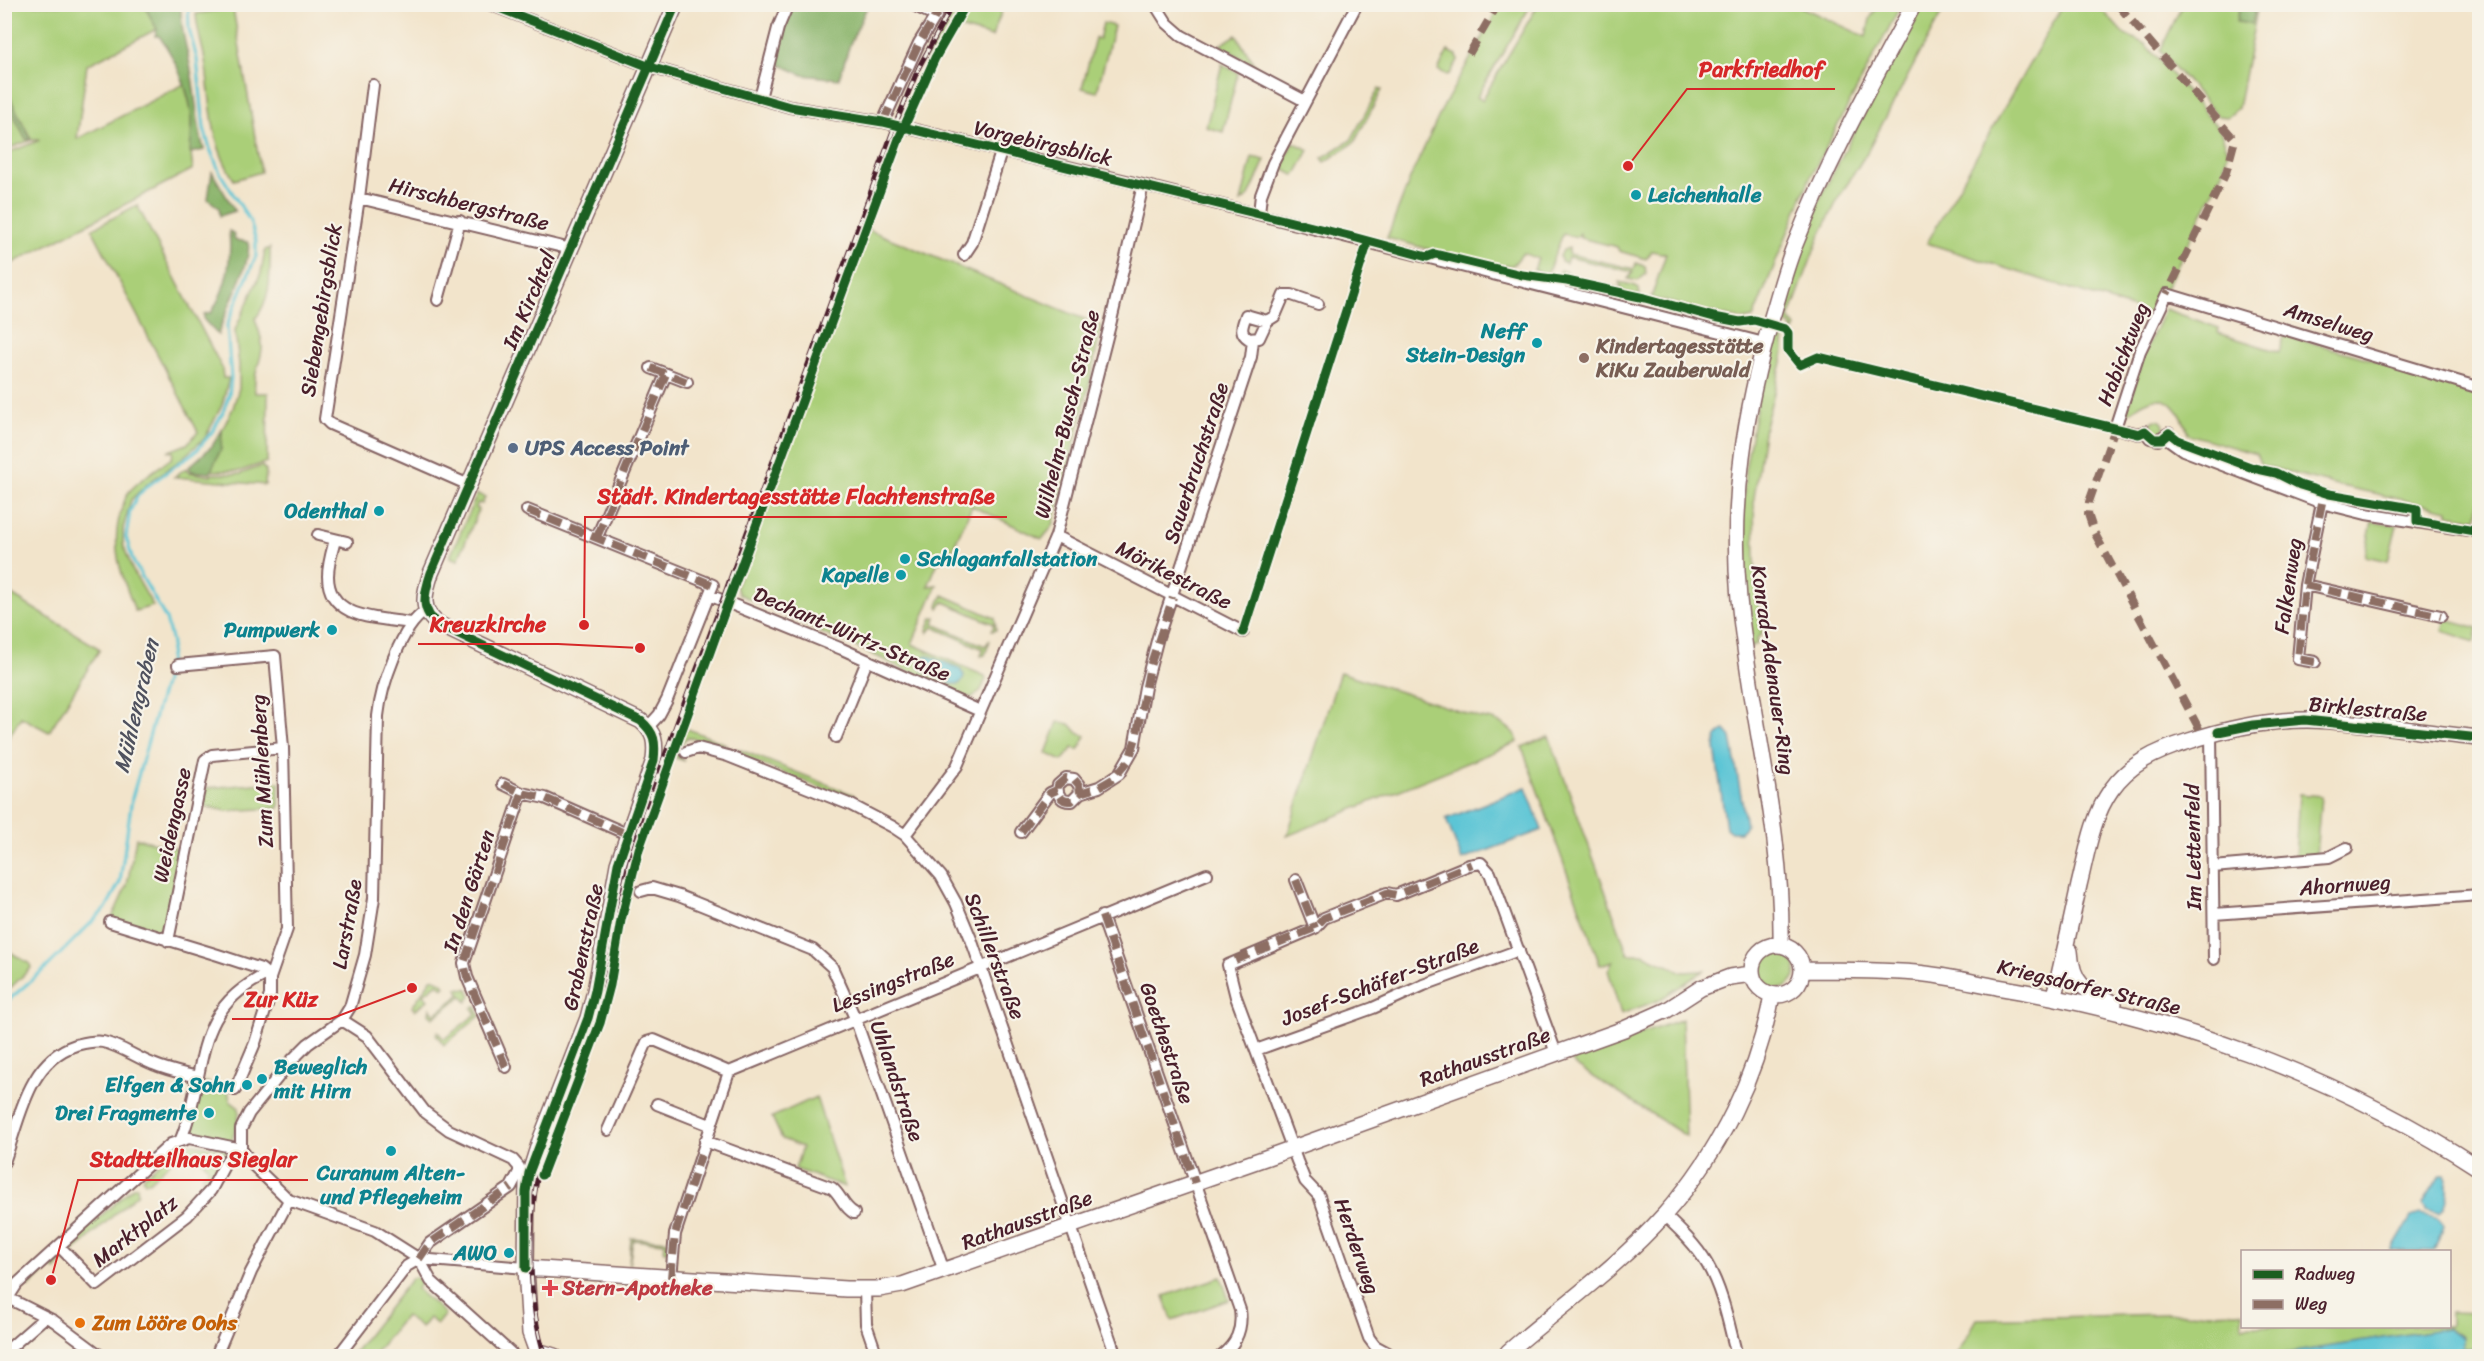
<svg xmlns="http://www.w3.org/2000/svg" width="2484" height="1361" font-family="Sriracha,sans-serif">
<style>
.green{fill:#aacf78;stroke:#7a7752;stroke-width:1.5}
.forest{fill:#87b268;stroke:#68684a;stroke-width:1.5}
.water{fill:#5bc5d5;stroke:#527280;stroke-width:1.5}
.lines{fill:none;stroke-linecap:round;stroke-linejoin:round}
.stream{stroke:#5bc5d5;stroke-width:3}
.street-casing{stroke:#856463;stroke-width:14}
.secondary-casing{stroke:#856463;stroke-width:18}
.street{stroke:#fff;stroke-width:10}
.secondary{stroke:#fff;stroke-width:15}
.rail-casing{stroke:#4a1f2b;stroke-width:5}
.rail{stroke:#f7f3e8;stroke-width:3;stroke-dasharray:9;stroke-linecap:butt}
.quiet{stroke:#8d6e63;stroke-width:8;stroke-dasharray:15 8;stroke-linecap:butt}
.cycleway-casing{stroke:#f7f3e8;stroke-width:13}
.cycleway{stroke:#1b5e20;stroke-width:9}
.culture-dot{fill:#0f9aa8;stroke:#f7f3e8;stroke-width:2}
.education-dot{fill:#8d6e63;stroke:#f7f3e8;stroke-width:2}
.service-dot{fill:#5c6f8a;stroke:#f7f3e8;stroke-width:2}
.health-dot{fill:#e0444e;stroke:#f7f3e8;stroke-width:2}
.food-dot{fill:#e8710a;stroke:#f7f3e8;stroke-width:2}
.labels{text-anchor:middle;dominant-baseline:central;stroke-width:4.5;stroke-linejoin:round;paint-order:stroke}
.street-label{font-size:21px;fill:#4a1f2b;stroke:#f7f3e8}
.culture-label{font-size:21px;font-weight:bold;fill:#0d838f;stroke:#f7f3e8;text-anchor:end}
.education-label{font-size:21px;font-weight:bold;fill:#785e54;stroke:#f7f3e8;text-anchor:start}
.service-label{font-size:21px;font-weight:bold;fill:#4e5e75;stroke:#f7f3e8;text-anchor:start}
.health-label{font-size:21px;font-weight:bold;fill:#be3a42;stroke:#f7f3e8;text-anchor:start}
.food-label{font-size:21px;font-weight:bold;fill:#c56008;stroke:#f7f3e8;text-anchor:start}
.water-label{font-size:22px;font-style:italic;fill:#4f515e;stroke:#f7f3e8}
.leader{fill:none;stroke:#d62828;stroke-width:2}
.callout-dot{fill:#d62828;stroke:#f7f3e8;stroke-width:2}
.callout-label{font-size:22px;text-anchor:middle;font-weight:bold;fill:#d62828;stroke:#f7f3e8;stroke-width:4.5;stroke-linejoin:round;paint-order:stroke}
</style>
<rect width="100%" height="100%" fill="#f7f3e8"/>
<filter id="ink" filterUnits="userSpaceOnUse"><feTurbulence type="fractalNoise" baseFrequency=".0167" numOctaves="2"/><feDisplacementMap in="SourceGraphic" scale="12" xChannelSelector="R" yChannelSelector="G"/><feConvolveMatrix kernelMatrix="1 2 1 2 8 2 1 2 1" color-interpolation-filters="sRGB"/></filter>
<filter id="wash" filterUnits="userSpaceOnUse"><feTurbulence type="fractalNoise" baseFrequency=".008" numOctaves="4" result="noise"/><feDisplacementMap in="SourceGraphic" scale="24" xChannelSelector="R" yChannelSelector="G"/><feGaussianBlur stdDeviation="1.35" result="paint"/><feColorMatrix in="noise" values="0 0 0 0 0 0 0 0 0 0 0 0 0 0 0 0 0 1.4 0 .05"/><feComposite in="paint" operator="in"/></filter>
<g filter="url(#wash)">
<rect width="100%" height="100%" fill="#f2e4cb"/>
<path class="green" d="M1501,4L1531,5L1477,97L1482,100L1538,5H1797L1866,37L1870,19L1878,5H1901L1810,178L1753,318L1745,320L1651,298L1666,254L1652,251L1646,259L1619,251L1617,247L1580,238V233L1577,237L1563,234L1547,274L1534,270L1538,259L1523,253L1513,265L1494,267L1387,238L1411,176L1443,107Z
M5,5H144L157,29L87,65L77,139L184,84C188,97 193,112 192,126C191,142 190,154 193,169L5,267V154L40,140H31L5,150L4,97L26,139H31L5,88Z
M957,5H963L928,67L905,118L901,119L928,57Z
M970,5H1004L992,37L956,27Z
M1920,5H1946L1866,154L1839,197L1818,240L1789,318L1796,327L1793,332L1790,325L1778,322L1788,280L1814,210Z
M2063,5H2093L2105,13L2123,33L2145,44L2220,130L2228,151L2223,172L2153,315L1927,243Z
M2182,5H2240L2237,22L2252,23L2256,5H2258L2238,108L2228,117L2218,116L2160,51Z
M233,8L261,172L234,180C209,141 212,104 205,60C202,44 197,31 196,14Z
M1103,23L1114,26L1097,92L1082,88L1095,38L1099,39Z
M1236,35L1257,68L1220,45Z
M1448,51L1457,55L1458,60L1450,74L1447,75L1438,70Z
M1222,64L1238,73L1223,132L1206,127Z
M1379,88L1382,90L1354,143L1325,162L1322,158L1351,140Z
M1293,142L1309,150L1295,176L1281,168Z
M1252,157L1265,160L1249,196L1241,202Z
M137,205L222,368L223,378H229L222,405L205,438L179,461L148,483L131,500L123,528V544L132,569L153,606L135,611C123,579 110,550 120,515C122,508 124,500 128,493C139,479 158,468 172,458L173,452L169,451L187,444L198,432L92,229Z
M867,229L1101,326L1090,382L1053,526L1042,539L972,506L948,559L938,562L928,586L937,585L912,644L985,676L986,679L981,690L973,697H963L840,639L837,640L739,594L736,587Z
M270,248C270,274 272,298 255,319C258,329 263,338 262,349C260,366 253,371 255,393H268L267,462L240,471H210L221,449L222,430L233,408L239,388V365L235,330L261,273L265,250Z
M1569,248V254L1634,269L1636,263L1645,266L1646,274L1638,281L1628,279L1633,272L1568,257L1566,263L1561,261L1560,256L1563,250Z
M1561,270L1567,272L1569,277L1622,289L1619,282L1633,285L1639,289L1640,296L1557,276Z
M1556,280L1598,291V295L1559,284Z
M2165,309L2219,328L2218,333L2279,352L2285,335L2454,383L2456,387L2479,394L2480,501L2476,519L2448,514V510L2337,485L2261,465L2256,454L2188,434C2183,415 2170,390 2146,402C2138,405 2134,411 2126,414L2144,354Z
M1776,329L1785,336L1783,359L1765,426L1754,498L1755,567L1762,634L1757,638V644L1750,647L1741,554L1745,470L1762,376Z
M2150 427a7 7 0 1 1 14 0a7 7 0 1 1-14 0Z
M262,466L266,471L265,485L174,477L186,468L189,472L211,476V474H240Z
M2252,470C2279,476 2301,488 2327,495C2355,503 2386,506 2414,512L2416,516L2341,503L2310,494L2251,473Z
M477,494L485,497L482,504L478,503L476,508L479,509L458,560L450,557Z
M2372,521L2397,525L2388,561L2365,556Z
M5,591L100,649L49,732L21,717L5,743Z
M943,595L995,618L996,630L992,631L994,624L944,602L939,608L938,605Z
M936,617L934,624L985,646L990,640L985,655L981,656L983,649L933,627L928,633L927,630L932,618Z
M2446,619L2478,628L2475,642L2443,631Z
M1340,672L1480,718C1494,719 1514,726 1518,742L1287,836Z
M1058,722L1070,724L1078,733L1086,736L1078,750L1073,748L1062,761L1046,753Z
M683,729H688L726,744C712,750 700,736 686,738L678,748L680,757L685,761L673,757Z
M1549,736L1628,954H1643L1682,972L1704,971L1659,1000L1621,1014L1608,970L1613,961L1600,965L1522,747Z
M738,749L854,795L852,800L745,758Z
M279,782V808L227,811L202,806L206,788Z
M2299,794L2321,796L2316,856L2295,858Z
M136,838L182,850L166,924L159,932L111,920L127,885Z
M5,949L30,964L31,968L5,993Z
M1758 970a19 19 0 1 1 38 0a19 19 0 1 1-38 0Z
M432,978L442,982L445,986L443,988L438,983L424,994L428,1000L415,1010L412,1007Z
M457,988L468,989L471,996L467,1002L462,996L433,1018L429,1013L430,1008L435,1014L461,994Z
M476,1006L480,1016L444,1045L436,1034L438,1032L444,1039L476,1014L472,1008Z
M1682,1019L1686,1136L1575,1065L1571,1059Z
M206,1082L228,1089L230,1101L239,1108C241,1115 234,1132 232,1141L191,1131L189,1127Z
M816,1097L845,1187L795,1169L802,1147L782,1139L772,1117Z
M188,1143L227,1150L220,1171L208,1181L203,1180L202,1176L209,1169L194,1150L189,1154L184,1149Z
M175,1150L178,1153L177,1156L149,1182H145L143,1179L144,1176Z
M137,1186L138,1193L72,1253L69,1247L70,1244L133,1187Z
M631,1238L669,1241V1251H664L665,1243L633,1240L629,1265Z
M57,1256L64,1260L55,1270L51,1266L29,1287L27,1281L48,1261Z
M416,1277L421,1282L417,1289L445,1314L437,1324L429,1318L421,1328L405,1316L373,1356L352,1355L412,1278Z
M1221,1277L1229,1300L1172,1320L1164,1296Z
M2240,1312H2242V1326H2450V1312L2479,1313V1349L2462,1348V1337L2448,1328L2283,1354L2281,1356H1956L1977,1319Z"/>
<path class="forest" d="M144,5H181C180,28 187,48 191,70C196,98 196,122 204,150L190,153C190,144 192,134 192,125C193,98 175,57 159,36H155L157,29Z
M793,5H868L850,44L839,79L803,75L773,61L781,30Z
M2240,5H2256L2252,24L2237,22Z
M5,88L31,140L26,139L5,97Z
M212,172L235,211L220,216L219,208L208,199Z
M229,231L233,233L235,240L248,242C253,262 224,311 218,335L204,320V314L211,313C227,288 232,260 229,231Z
M222,430L221,449L210,473L191,471L189,467L212,446Z"/>
<path class="water" d="M926,655L959,668L964,675L963,680L959,684H952L922,670L919,661Z
M1725,730L1731,737L1745,819L1746,826L1740,832H1731L1726,828L1715,747L1716,737Z
M1526,787L1542,830L1462,860L1446,819Z
M2440,1175H2445C2451,1184 2448,1208 2439,1213L2426,1210L2423,1203Z
M2420,1214L2439,1219L2444,1225L2434,1251H2391L2411,1217Z
M2448,1328L2462,1338V1348L2479,1350V1356H2281L2282,1354Z"/>
<g class="lines">
<path class="stream" d="M4,1004L49,965L106,908L120,882L132,798L168,670L172,643L166,619L133,561L126,537L130,511L137,497L145,488L197,450L212,432L223,412L229,395L231,378L227,325L256,256V241L250,221L220,173L210,149L204,128L197,59L189,29L188,4"/>
</g>
</g>
<g filter="url(#ink)">
<g class="lines">
<defs>
<path id="street" d="M489,4L650,67L790,107L883,122L1143,185L1764,343
M911,4L936,16
M1155,4L1167,23L1182,36L1305,101
M373,85L359,198L325,419L330,424L469,485
M760,98L778,28L788,4
M883,122L919,43L943,4
M359,198L571,249
M1259,213L1261,195L1273,163L1357,4
M964,255L972,243L1001,152
M438,300L460,221
M1267,321L1246,315C1243,325 1238,332 1249,339L1259,338L1267,321L1275,316L1284,295H1292L1318,304
M651,368L687,382
M2169,433L2158,440L2150,438L2145,431L2139,434L2115,428L2140,351L2167,294L2480,388
M2165,437L2183,450L2322,503L2366,514L2480,532
M527,510L713,585L667,700L659,715L648,727
M318,535L347,542
M1056,536L1243,632
M597,537L666,374
M335,540C332,551 328,564 328,576C328,620 381,618 411,623
M2305,585L2441,616
M709,595L842,649L980,711
M426,611C401,625 381,687 378,716L374,898L365,955L350,1007L342,1020L308,1044L290,1062L249,1113L241,1129V1149L254,1166L289,1200L375,1231L419,1259L526,1268
M2315,662L2298,659L2305,585L2322,503
M178,665L275,656L283,748L287,929L270,978V995L255,1043L235,1090
M2211,734L2214,959
M836,737L867,661
M686,752L698,748L728,756L851,805L893,827L905,835L941,876L956,903L971,939L1116,1356
M503,784L522,793L545,798L627,834
M1080,793L1079,785L1074,779L1066,778L1058,785C1056,795 1062,802 1072,801L1080,793L1099,787L1119,774L1134,748L1145,687L1158,637L1251,357L1253,340
M1021,832L1050,793L1057,790
M905,835L957,766L1056,536L1110,325L1143,185
M2213,867L2329,857L2347,848
M1296,880L1315,928
M641,891L652,888L679,896L813,950L832,967L855,1018L944,1271
M2214,914L2480,895
M1102,916L1240,1310C1243,1330 1236,1344 1221,1356
M110,922L218,955L261,969L267,974
M168,941L205,760L212,755L283,748
M1256,1050L1373,1008L1424,985L1519,950
M506,1067L467,977L464,963L522,793
M657,1104L710,1125
M608,1130L647,1042L654,1040L729,1072
M181,1139C209,1071 189,1011 267,974L270,978
M705,1141L832,1188C841,1195 843,1207 854,1213
M4,1162C20,1120 27,1061 76,1045C84,1043 94,1040 103,1042C121,1046 135,1057 153,1064C167,1070 182,1073 197,1077
M1664,1215C1680,1230 1696,1245 1707,1264C1723,1291 1729,1326 1737,1356
M59,1246L97,1285L187,1216L211,1190L227,1160
M419,1259L431,1281L514,1356
M671,1278L675,1234L729,1072L1207,874
M865,1289L866,1324L877,1356
M4,1296L54,1321L101,1356
M8,1298L17,1284L171,1144L189,1138L241,1149
M4,1353L45,1317
M1388,1353L1375,1346L1369,1338L1319,1196L1305,1181L1297,1161L1236,997L1228,965L1315,928L1324,918L1387,893L1396,895L1469,865L1481,863L1490,873L1556,1053
M216,1356L251,1272L289,1200
M338,1356L407,1266L419,1259L430,1243L511,1187L519,1172V1167L513,1160L449,1130L425,1112L367,1036L342,1020"/>
<path id="secondary" d="M1752 970a25 25 0 1 1 50 0a25 25 0 1 1-50 0Z
M1781,945C1783,826 1750,716 1739,599C1730,502 1745,410 1772,317C1779,294 1785,270 1794,247C1827,163 1871,84 1914,4
M2070,951C2072,985 2085,991 2114,1003
M1803,970C1840,970 1879,970 1916,973C1943,975 1971,982 1997,987C2167,1015 2335,1074 2480,1169
M2054,996C2063,959 2071,922 2079,885C2087,853 2092,817 2111,790C2129,764 2157,751 2186,742C2225,729 2266,720 2307,720C2364,721 2422,733 2480,738
M526,1268L846,1289H879L902,1285L1268,1157L1624,1029L1667,1010L1701,988L1730,977L1752,974
M1508,1352C1560,1307 1619,1266 1665,1214C1719,1153 1758,1075 1772,995
M538,1355L530,1333L526,1268L527,1182L540,1141L588,1018L595,991L618,864L654,760C656,742 655,733 641,721L440,625C419,612 424,594 431,573L676,4
M535,1356L544,1353L554,1356"/>
</defs>
<use href="#street" class="street-casing"/>
<use href="#secondary" class="secondary-casing"/>
<use href="#street" class="street"/>
<use href="#secondary" class="secondary"/>
<defs>
<path id="rail" d="M545,1356C526,1298 526,1203 546,1145C562,1100 586,1058 598,1012C613,959 617,905 632,853C659,764 695,677 726,590C782,435 839,280 895,125L919,67L953,4"/>
</defs>
<use href="#rail" class="rail-casing"/>
<use href="#rail" class="rail"/>
<path class="quiet" d="M911,4L936,16
M2117,4L2235,140L2226,173L2167,294
M1469,54L1498,4
M883,122L919,43L943,4
M651,368L687,382
M2111,427L2115,428L2089,502L2088,514L2094,532L2203,736
M527,510L713,585
M597,537L666,374
M2305,585L2441,616
M2315,662L2298,659L2305,585L2322,503
M503,784L522,793L545,798L627,834
M1080,793L1079,785L1074,779L1066,778L1058,785C1056,795 1062,802 1072,801L1080,793L1099,787L1113,779L1129,760L1136,738L1150,666L1173,597
M1021,832L1050,793L1057,790
M1296,880L1315,928
M1102,916L1195,1183
M1235,960L1315,928L1324,918L1387,893L1396,895L1472,864
M506,1067L467,977L464,963L522,793
M419,1259L430,1243L511,1187
M671,1278L675,1234L701,1155
M1388,1353L1395,1356"/>
<defs>
<path id="cycleway" d="M489,4L650,67L790,107L883,122L1353,237L1427,257L1435,254L1522,275L1567,281L1645,298L1714,317L1740,322L1754,320L1785,329L1788,333V350L1800,365L1818,357L2139,434L2145,431L2154,439H2162L2169,433L2178,440L2253,468L2276,473L2300,485L2329,494L2417,509V521L2480,532
M1243,632L1366,248
M2218,732L2253,725L2305,720L2480,738
M542,1175L600,1023L610,985L621,920L639,849L728,602L900,136L935,58L966,4
M526,1268V1192L529,1173L588,1018L595,991L618,864L654,760C656,742 655,733 641,721L440,625C419,612 424,594 431,573L676,4"/>
</defs>
<use href="#cycleway" class="cycleway-casing"/>
<use href="#cycleway" class="cycleway"/>
</g>
</g>
<g class="culture-dot">
<circle cx="1636" cy="195" r="6"/>
<circle cx="1537" cy="343" r="6"/>
<circle cx="379" cy="511" r="6"/>
<circle cx="905" cy="559" r="6"/>
<circle cx="901" cy="575" r="6"/>
<circle cx="332" cy="630" r="6"/>
<circle cx="262" cy="1079" r="6"/>
<circle cx="247" cy="1085" r="6"/>
<circle cx="209" cy="1113" r="6"/>
<circle cx="391" cy="1151" r="6"/>
<circle cx="509" cy="1253" r="6"/>
</g>
<circle class="education-dot" cx="1584" cy="358" r="6"/>
<circle class="service-dot" cx="513" cy="448" r="6"/>
<path class="health-dot" d="M547 1279h6v6h6v6h-6v6h-6v-6h-6v-6h6z"/>
<circle class="food-dot" cx="80" cy="1323" r="6"/>
<g class="labels">
<g class="street-label">
<text transform="translate(1043 143) rotate(13)">Vorgebirgsblick</text>
<text transform="translate(469 204) rotate(14)">Hirschbergstraße</text>
<text transform="translate(529 300) rotate(-67)">Im Kirchtal</text>
<text transform="translate(321 310) rotate(-81)">Siebengebirgsblick</text>
<text transform="translate(2329 322) rotate(17)">Amselweg</text>
<text transform="translate(2123 354) rotate(-69)">Habichtweg</text>
<text transform="translate(1067 414) rotate(-76)">Wilhelm-Busch-Straße</text>
<text transform="translate(1196 463) rotate(-72)">Sauerbruchstraße</text>
<text transform="translate(1174 575) rotate(27)">Mörikestraße</text>
<text transform="translate(2288 586) rotate(-82)">Falkenweg</text>
<text transform="translate(852 634) rotate(23)">Dechant-Wirtz-Straße</text>
<text transform="translate(1773 670) rotate(82)">Konrad-Adenauer-Ring</text>
<text transform="translate(2368 709) rotate(5)">Birklestraße</text>
<text transform="translate(262 771) rotate(-93)">Zum Mühlenberg</text>
<text transform="translate(172 825) rotate(-78)">Weidengasse</text>
<text transform="translate(2193 847) rotate(-91)">Im Lettenfeld</text>
<text transform="translate(2345 885) rotate(-4)">Ahornweg</text>
<text transform="translate(469 891) rotate(-72)">In den Gärten</text>
<text transform="translate(347 924) rotate(-80)">Larstraße</text>
<text transform="translate(583 947) rotate(-78)">Grabenstraße</text>
<text transform="translate(995 956) rotate(69)">Schillerstraße</text>
<text transform="translate(893 982) rotate(-22)">Lessingstraße</text>
<text transform="translate(1380 982) rotate(-21)">Josef-Schäfer-Straße</text>
<text transform="translate(2089 987) rotate(13)">Kriegsdorfer Straße</text>
<text transform="translate(1167 1043) rotate(71)">Goethestraße</text>
<text transform="translate(1485 1057) rotate(-20)">Rathausstraße</text>
<text transform="translate(897 1081) rotate(71)">Uhlandstraße</text>
<text transform="translate(1027 1220) rotate(-20)">Rathausstraße</text>
<text transform="translate(135 1231) rotate(-38)">Marktplatz</text>
<text transform="translate(1357 1246) rotate(71)">Herderweg</text>
</g>
<g class="culture-label">
<text x="1648" y="195" text-anchor="start">Leichenhalle</text>
<text x="1525" y="331">Neff<tspan x="1525" dy="24">Stein-Design</tspan></text>
<text x="367" y="511">Odenthal</text>
<text x="917" y="559" text-anchor="start">Schlaganfallstation</text>
<text x="889" y="575">Kapelle</text>
<text x="320" y="630">Pumpwerk</text>
<text x="274" y="1067" text-anchor="start">Beweglich<tspan x="274" dy="24">mit Hirn</tspan></text>
<text x="235" y="1085">Elfgen &amp; Sohn</text>
<text x="197" y="1113">Drei Fragmente</text>
<text x="391" y="1173" text-anchor="middle">Curanum Alten-<tspan x="391" dy="24">und Pflegeheim</tspan></text>
<text x="497" y="1253">AWO</text>
</g>
<g class="education-label">
<text x="1596" y="346">Kindertagesstätte<tspan x="1596" dy="24">KiKu Zauberwald</tspan></text>
</g>
<g class="service-label">
<text x="525" y="448">UPS Access Point</text>
</g>
<g class="health-label">
<text x="562" y="1288">Stern-Apotheke</text>
</g>
<g class="food-label">
<text x="92" y="1323">Zum Lööre Oohs</text>
</g>
<g class="water-label">
<text transform="translate(136 706) rotate(-77)">Mühlengraben</text>
</g>
</g>
<path class="leader" d="M1628 166L1687 89H1835M584 625L585 517H1007M640 648L558 644H418M412 988L330 1019H232M51 1280L78 1180H308"/>
<g class="callout-dot">
<circle cx="1628" cy="166" r="6"/>
<circle cx="584" cy="625" r="6"/>
<circle cx="640" cy="648" r="6"/>
<circle cx="412" cy="988" r="6"/>
<circle cx="51" cy="1280" r="6"/>
</g>
<g class="callout-label">
<text x="1761" y="77">Parkfriedhof</text>
<text x="796" y="504">Städt. Kindertagesstätte Flachtenstraße</text>
<text x="488" y="632">Kreuzkirche</text>
<text x="281" y="1007">Zur Küz</text>
<text x="193" y="1167">Stadtteilhaus Sieglar</text>
</g>
<rect width="2484" height="1361" fill="none" stroke="#f7f3e8" stroke-width="24"/>
<rect x="2241" y="1250" width="210" height="78" fill="#f7f3e8" stroke="#b29e9c" stroke-width="1.5"/>
<rect x="2253" y="1270" width="30" height="9" fill="#1b5e20" stroke="#b29e9c" stroke-width="1.5"/>
<text x="2295" y="1280" font-size="18" fill="#4a1f2b">Radweg</text>
<rect x="2253" y="1300" width="30" height="9" fill="#8d6e63" stroke="#b29e9c" stroke-width="1.5"/>
<text x="2295" y="1310" font-size="18" fill="#4a1f2b">Weg</text>
</svg>
